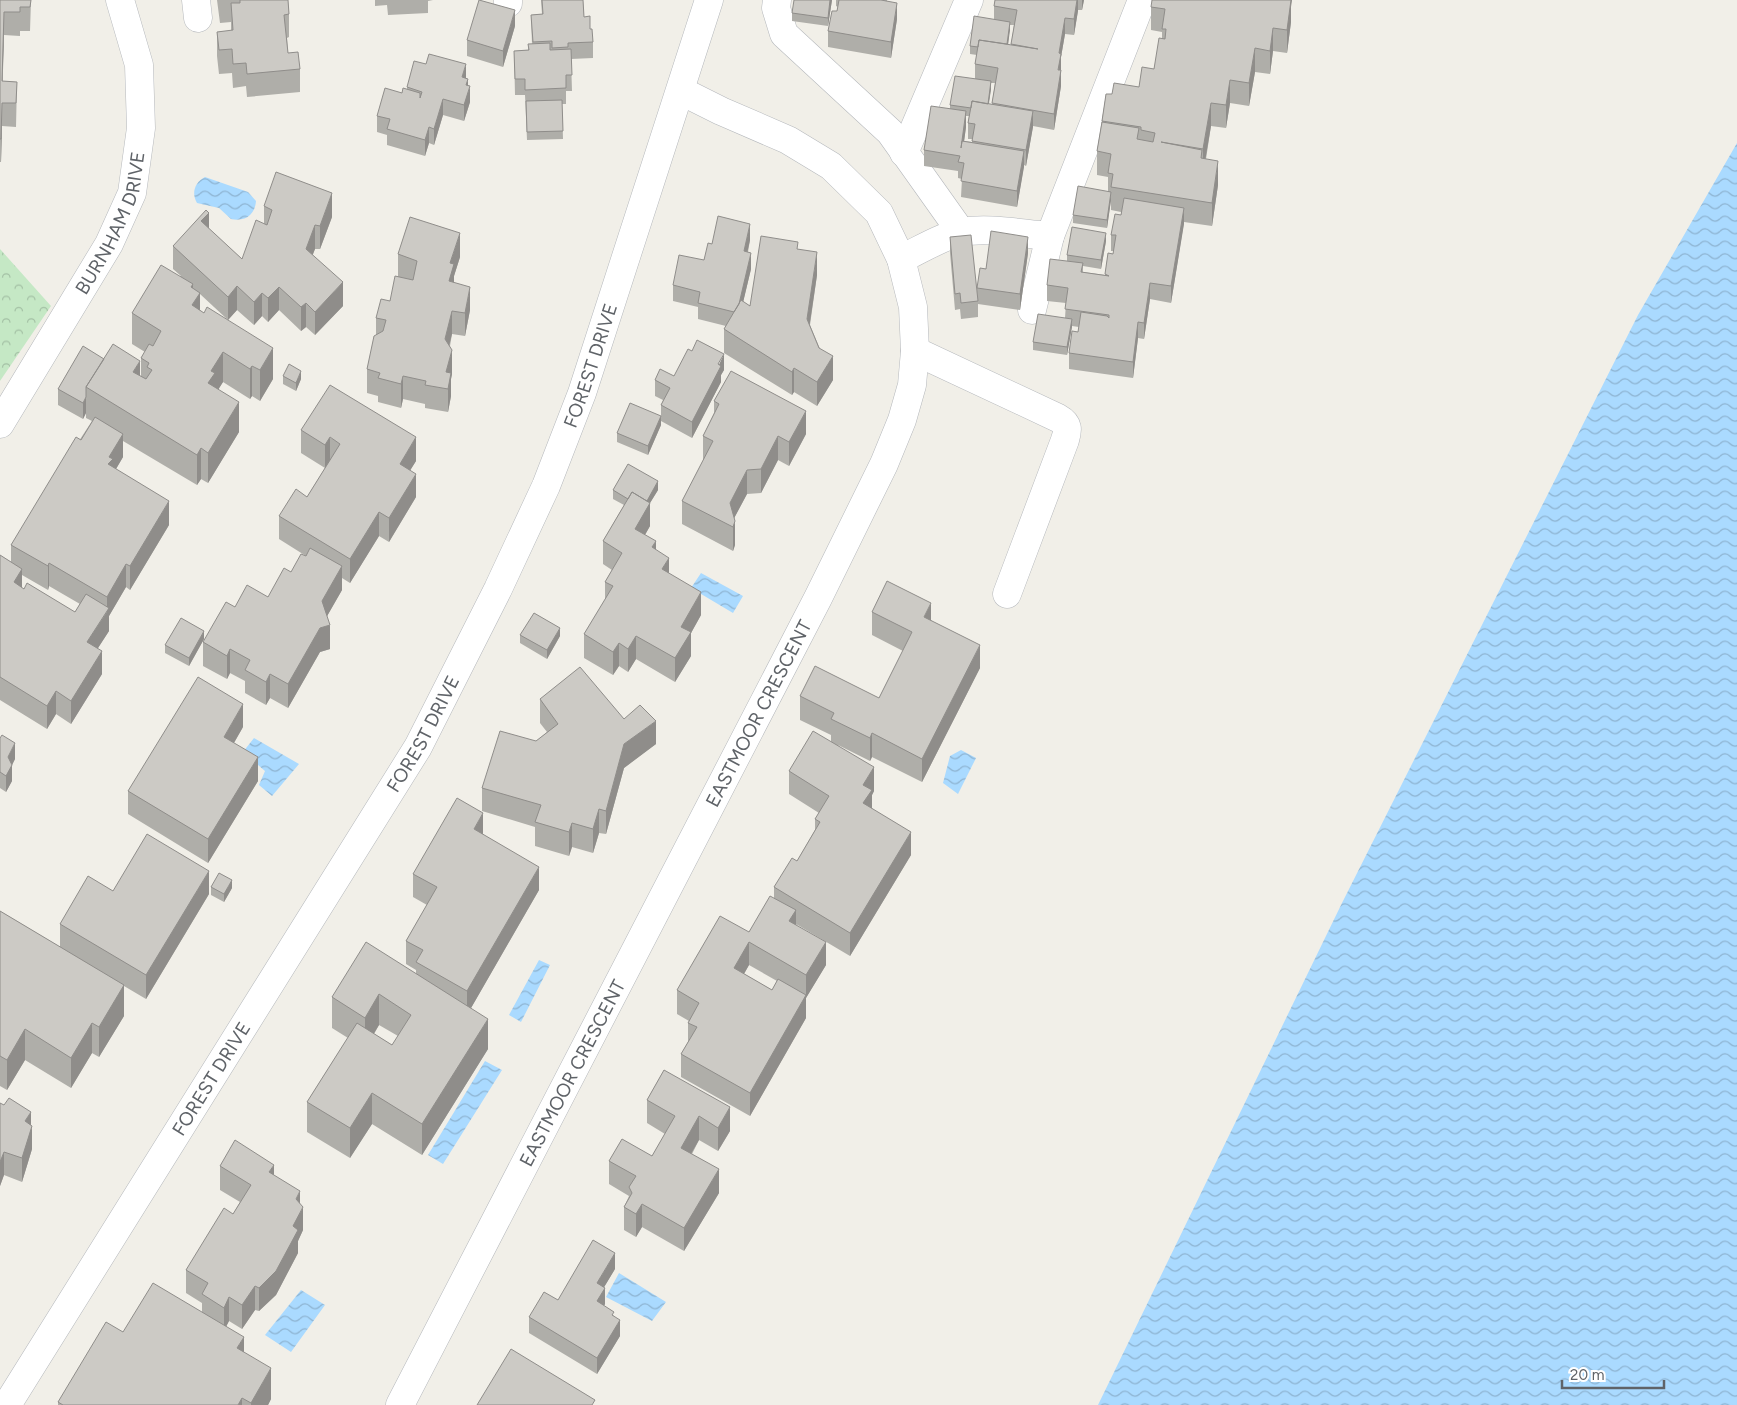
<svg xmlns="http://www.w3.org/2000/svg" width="1737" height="1405" font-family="Figtree,sans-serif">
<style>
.forest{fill:url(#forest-crowns)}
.water{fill:url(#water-waves)}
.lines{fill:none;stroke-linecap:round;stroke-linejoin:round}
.minor-casing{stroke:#b5b8bc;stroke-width:29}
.minor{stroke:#fff;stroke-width:28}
.wall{fill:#afaea9;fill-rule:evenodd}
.shaded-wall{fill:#8f8d8a}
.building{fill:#cccac5;stroke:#8f8d8a}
.labels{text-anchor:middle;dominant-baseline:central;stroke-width:5;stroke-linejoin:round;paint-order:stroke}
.street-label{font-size:19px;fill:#5f6368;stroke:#fff}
</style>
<defs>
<pattern id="forest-crowns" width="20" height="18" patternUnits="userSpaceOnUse" patternTransform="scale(1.25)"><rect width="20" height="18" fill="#c5e8c5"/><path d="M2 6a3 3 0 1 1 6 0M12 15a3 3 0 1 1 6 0" fill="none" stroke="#a3c0a4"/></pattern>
<pattern id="water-waves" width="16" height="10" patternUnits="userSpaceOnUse" patternTransform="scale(1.25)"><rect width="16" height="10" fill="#aadaff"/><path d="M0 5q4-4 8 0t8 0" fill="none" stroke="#8eb4d2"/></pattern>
</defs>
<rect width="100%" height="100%" fill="#f1efe8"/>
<path class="forest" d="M0,249L51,306L0,381Z"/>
<path class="water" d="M1737,143V1405H1098L1342,903L1638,315Z
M205,177L248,192L256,201C255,215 245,222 231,219L219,208L197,203C191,193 195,182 205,177Z
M701,573L743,596L733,613L691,588Z
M254,738L299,764L272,796L259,785L265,771L243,752Z
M961,750L976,758L958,794L943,783L950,756Z
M539,960L550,965L521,1022L509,1015Z
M485,1061L502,1070L443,1164L428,1155Z
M619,1273L666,1302L652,1321L606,1297Z
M301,1290L325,1305L291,1352L265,1335Z"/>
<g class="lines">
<defs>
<g id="minor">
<path d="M196,0L198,18"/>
<path d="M777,0L776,8L784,34L890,132L961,232"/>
<path d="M508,3V0"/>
<path d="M904,153L969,0"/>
<path d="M901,259C920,250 940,237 961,232C990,227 1021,234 1050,236"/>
<path d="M1032,310L1050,236L1142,0"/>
<path d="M915,351L1058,418C1069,424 1068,430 1065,440L1007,594"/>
<path id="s1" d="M0,424L109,244L132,193L141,128L139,65L120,0"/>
<path id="s2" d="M7,1405L418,747L498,589L546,486L582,393L709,0"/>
<path id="s3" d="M400,1405L818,598L884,464L902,420L912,385L915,351L913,307L901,259L879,213L831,166L788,140L721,111L681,91"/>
</g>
</defs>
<use href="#minor" class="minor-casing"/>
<use href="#minor" class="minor"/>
</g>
<path class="wall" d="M0,0H31L30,31H20V36L4,35L2,81L17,82L16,127L2,126L1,162H0Z
M217,0H288L289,14V37L287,38L288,53L300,69V92L247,97L246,86L233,88L232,73L219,74L217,56V32L231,31V22L220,23Z
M375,0H433L428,1V13L388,15L387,5L375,6Z
M541,0H583L584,17L590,29L593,42V58L571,59L572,91H566V104H562L563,139L527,140L525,95H515L514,51L528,50V44H532L531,15L542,14Z
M832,0L828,26L792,21V13Z
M836,0H887V1L897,19L891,58L828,47V31L837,11L838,7L836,6Z
M995,0H1084L1082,10H1078L1074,35L1065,34L1061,57V86L1054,130L1033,126L1026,166L1024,165L1017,207L961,197L962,179L958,178V171L924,166V150L950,109V105L975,79V64L977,55L970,54V46L994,19V6ZM1010,25H1014L1011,45L1008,44ZM991,83H995L992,104H989L991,89ZM966,116H969L968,123V139H972V142L964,141L966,127Z
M1151,7H1291V22L1287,53L1273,51L1270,74L1255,72L1249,106L1230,103L1226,128L1211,126L1206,159L1218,185L1212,226L1184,222L1171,303L1150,299L1144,339L1138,338L1133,378L1069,369V353L1078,332L1079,327L1072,326L1067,355L1033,350V342L1065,318L1066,303L1047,301V285L1067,261V255L1106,241L1101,269L1083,266V272L1105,275L1108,253L1113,254L1114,251H1111V235L1121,215V212L1111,210V200L1107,228L1073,223V215L1108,192V177L1097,175V151L1106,94H1112L1139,87L1154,69L1162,39V32L1151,30Z
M515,26L503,67L467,56V40Z
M466,78L468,85L470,102L464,121L443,115L434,145L429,143L425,156L387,145V135L377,132V116L402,93L407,89V87Z
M264,206L332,217L320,249H315L312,255L343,306L315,335L306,327L301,331L279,310L268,322L262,316L254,325L237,310L228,320L200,294V310L273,379L260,401L252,396L250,399L223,382L218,389L239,432L208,483L201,479L197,485L123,441V457L116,469L169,525L130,590L126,587L109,616V631L98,648L102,674L71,724L56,714L47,729L0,700V555L11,562V545L92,421L86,418V413L83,419L58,405V389L104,359L141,376V358L145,352L132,344V313L181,276L173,269V246L209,229L242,259L264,223ZM22,575L48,590L49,586L80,604L75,612L22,588Z
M950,237L977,296V288L986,269L1028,253L1020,310L978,304V317L961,319L960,309L955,310L950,253Z
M750,240L748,252L751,269L743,302L750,306L798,249L817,275L810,325L833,380L817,406L794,392L792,395L724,353V329L726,326L698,319V307L673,301V285L704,260L712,244Z
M398,254L460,257L454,276V283L470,310L465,336L452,334L450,346L452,374L451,379V396L448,412L425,408V404L403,399L401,408L378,402V396L367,393V369L376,335V318L390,301L398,276Z
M724,370L721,375V382L692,438L661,421V425L648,455L617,442V433L661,416V405L663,400L655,396V380Z
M283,376L301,379L296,391L283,384Z
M714,401L806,434L789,466L778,460L761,493L747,494L734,518L735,545L733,551L682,524V501L704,459H703V436L714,413Z
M301,430L416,461L410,470L416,497L389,542L379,536L350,583L342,578V590L327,616L330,649L320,652L288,708L270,698L266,705L245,693V681L230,673L227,679L203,666V642L235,607L268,597L306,556L279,539V516L307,497L325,468L301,453Z
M613,490H658L650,503V526L645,535L656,550L669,573L701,615L691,633V656L675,682L636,659L628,672L619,666L613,675L584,658V634L605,600V582L612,570L603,564V541L624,505L613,499Z
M872,612L931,620L980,668L922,782L872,757L870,761L838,745L874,791L872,795V808L911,855L850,956L796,924L826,965L806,998V1018L750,1116L681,1077V1054L688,1042V1023L689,1021L677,1014V990L749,932L774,898V887L797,861L815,830V819L819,813L789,794V771L831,742V735L800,720V696L879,698L903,651L872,635ZM749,965L777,981L772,990L744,974Z
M520,635L560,636L547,659L520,643Z
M204,639L189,666L165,653V645Z
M540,699L624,719L656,744L624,768L606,834L599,833L593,853L572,847L569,856L535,846V827L482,811V788L547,732L540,723Z
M243,727L234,743L258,781L208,863L128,814V791Z
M0,738L15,759L12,765V781L6,792L0,788Z
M483,835L539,890L471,1008L488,1049L422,1155L372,1124L350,1158L307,1132V1102L348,1038L332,1028V997L416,974V970L406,964V941L427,905L413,897V874ZM379,1025L398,1036L392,1045L374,1034Z
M211,887L232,888L224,902L211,895Z
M113,891L209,894L146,999L124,986V1016L99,1057L92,1053L71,1088L25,1060L7,1090L0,1086V911L60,947V924Z
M664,1070L730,1131L718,1151L699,1140L692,1154L719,1193L684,1251L642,1227L636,1237L624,1230V1207L629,1196L609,1184V1161L652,1156L665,1134L647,1123V1100Z
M0,1103L31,1125L32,1149L22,1182L4,1175L0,1186Z
M220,1166L274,1175L300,1203L303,1230L298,1241V1253L276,1295L259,1311L255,1310L242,1329L229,1321L226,1326L244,1352L271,1399L268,1405H58V1402L123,1332L202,1312V1303L186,1293V1270L233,1214L240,1202L220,1190Z
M615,1269L604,1287L605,1304L604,1306L614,1316L620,1336L597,1374L529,1333V1317L558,1300Z"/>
<path class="shaded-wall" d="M830,0H832L828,26V18Z
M1077,0H1078V11L1074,35V19Z
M1082,0H1084L1082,10Z
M1289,0H1292L1291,7V22L1287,53V30Z
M897,3V19L891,58V42Z
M515,10V26L503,67V51Z
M4,12V35L2,105V81Z
M1065,18V34L1061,57V70L1058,86L1059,53Z
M1010,22V30L1006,60V51Z
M1273,28V51L1270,74V51Z
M1255,48V72L1249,106V83Z
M466,64V80L462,77Z
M1061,70V86L1054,130V114Z
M468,79V93L470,86V102L464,121V105L466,85Z
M1230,80V103L1226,128V105Z
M991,81V89L986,119V111Z
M443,99V115L434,145V129Z
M2,103V126L1,162V139Z
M1211,103V126L1203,173V149Z
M966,111V127L961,164V148Z
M1033,111V127L1026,166V150Z
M429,127V143L425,156V140Z
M1024,151V167L1017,207V191Z
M1218,161V185L1212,226V203Z
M1111,192V200L1107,228V220Z
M332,193V217L320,249V226Z
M1184,208V224L1171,303V286Z
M209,213V236L201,221Z
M750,224V240L744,267V251Z
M315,225V249L306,273V249Z
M460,233V257L454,276V288L449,281L450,263Z
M1106,233V241L1101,269V260Z
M1028,237V253L1020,310V294Z
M817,252V275L807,342V319Z
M751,253V269L737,328V312Z
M343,282V306L315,335V312Z
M1150,283V299L1144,339V323Z
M193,284V304L200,293V323L192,336L191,287Z
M237,286V310L228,320V297Z
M279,287V310L268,322V298Z
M470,287V310L465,336V313Z
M262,293V316L254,325V302Z
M306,303V327L301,331V307Z
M452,311V334L445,362V339Z
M1072,319V327L1067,355V347Z
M1138,322V338L1133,378V362Z
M273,348V379L260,401V370Z
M452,350V374L451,379V396L448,412V389L446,372Z
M223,352V382L215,395L208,383L211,371Z
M724,354V370L721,375V382L692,438V422Z
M833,356V380L817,406V382Z
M140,361V391L133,372Z
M252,366V396L250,399V369Z
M794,368V392L792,395V372Z
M301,371V379L296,391V383Z
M403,376V399L401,408V384Z
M86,397V413L83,419V403Z
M239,402V432L208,483V453Z
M806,411V434L789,466V442Z
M661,416V425L648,455V446Z
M123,434V457L113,474L108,464L109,457Z
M778,436V460L761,493V469Z
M330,437V461L325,468V445Z
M416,437V461L400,487V464Z
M201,448V479L197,485V455Z
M747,470V494L730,526V503Z
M416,474V497L389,542V518Z
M658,481V490L650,503V526L635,552V529L643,507Z
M169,501V525L130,590V566Z
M379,512V536L350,583V559Z
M735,521V545L733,551V527Z
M656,541V565L652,547Z
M669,558V582L662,569Z
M49,563V586L48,590V566Z
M126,564V587L109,616V631L87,665V642L107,612V597Z
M342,566V590L322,625V601Z
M22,569V592L14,582Z
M701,592V615L691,633V656L675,682V658L681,627Z
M931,603V627L924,617Z
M330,625V649L320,652L288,708V684L320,628Z
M560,628V636L547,659V650Z
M204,631V639L189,666V658Z
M636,636V659L628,672V649Z
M619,643V666L613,675V652Z
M980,645V668L922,782V759Z
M230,649V673L227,679V656Z
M102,651V674L71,724V701Z
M270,674V698L266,705V682Z
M56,691V714L47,729V706Z
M243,704V727L224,760V737Z
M656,721V744L624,768L606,834V811L624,744Z
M872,733V757L870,761V738Z
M15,743V759L9,771L12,765V781L6,792V776L8,757Z
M258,757V781L208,863V839Z
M874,767V791L872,795V813L863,827V785Z
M599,809V833L593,853V829Z
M483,813V837L474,829Z
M572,823V847L569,856V832Z
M911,832V855L850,956V933Z
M539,867V890L467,1015V991Z
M209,871V894L146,999V975Z
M232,880V888L224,902V894Z
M796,910V934L789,921Z
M749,942V965L734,991V968Z
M826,942V965L806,998V975Z
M124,985V1016L99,1057V1027Z
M379,994V1025L365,1048V1018Z
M806,995V1018L750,1116V1093Z
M488,1019V1049L422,1155V1124Z
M92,1023V1053L71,1088V1058Z
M25,1029V1060L7,1090V1060Z
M372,1093V1124L350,1158V1128Z
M730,1107V1131L718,1151V1128Z
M31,1112V1130L32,1126V1149L22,1182V1158L25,1121Z
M699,1116V1140L681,1171V1148Z
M4,1152V1175L0,1186V1162Z
M274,1165V1188L269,1172Z
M719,1169V1193L684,1251V1228Z
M300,1191V1213L303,1207V1230L298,1241V1253L276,1295L259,1311V1288L293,1226L296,1199Z
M642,1204V1227L636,1237V1214Z
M615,1253V1269L597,1299V1283Z
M255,1286V1310L242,1329V1305Z
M605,1288V1304L597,1317V1301Z
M229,1297V1321L224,1331V1308Z
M620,1320V1336L597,1374V1358Z
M244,1337V1367L237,1348Z
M271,1368V1399L268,1405H251V1403Z
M242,1398V1405H238Z"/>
<path class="building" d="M0,0H31L30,7H20V12H4L2,81L17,82L16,103H2L1,139H0Z
M240,0H288L289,14L284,15L288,53L298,52L300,69L247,74L246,63L233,64L232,49L219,50L217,32L233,30L231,3H240Z
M479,0L515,10L503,51L467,40Z
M542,0H583L584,17L590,16V29H592L593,42L568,43V47L552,48V41L533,42L531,15L543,14Z
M794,0H830L828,18L792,13Z
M839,0H881L897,3L891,42L828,31L832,11H837Z
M995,0H1077L1074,19L1065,18L1059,53L1061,54L1058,70H1061L1054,114L992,103L998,68L975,64L979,40L1038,49L1011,44L1017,10L994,6Z
M1152,0H1291L1287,30L1273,28L1270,51L1255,48L1249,83L1230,80L1226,105L1211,103L1203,149L1161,142L1202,150L1201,158L1218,161L1212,203L1111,187L1113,174L1108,173L1111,154L1097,151L1102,122L1139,128L1137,139L1153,142L1155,133L1141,130V127L1102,121L1106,94H1112L1114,83L1139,87L1142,67L1154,69L1159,38L1165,39L1166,29H1162L1165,9L1151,7Z
M974,16L1010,22L1007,44L979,40L978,47L970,46Z
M550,43V50L571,49L572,75H566V88L525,90V79H515L514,51L529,50L528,44Z
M429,54L466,64L462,77L468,79L466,85L470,86L464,105L443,99L434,129L429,127L425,140L387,129L390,119L377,116L385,88L402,93L403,88L420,93V98L422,92L407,87L414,61L426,64Z
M955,76L991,81L988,104L972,101L971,108L950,105Z
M562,100L563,131L527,132L526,101Z
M972,101L1033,111L1026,150L972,141L975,124L968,123Z
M931,106L966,111L961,148L962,141L1024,151L1017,191L961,181L964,163L958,162L960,156L924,150Z
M276,172L332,193L320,226L315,225L306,249L343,282L315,312L306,303L301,307L279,287L268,298L262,293L254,302L237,286L228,297L173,246L206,210L209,213L201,221L242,259L256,220L267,225L272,210L264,206Z
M1078,186L1111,192L1107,220L1073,215Z
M1124,198L1184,208L1171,286L1150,283L1144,323L1138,322L1133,362L1069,353L1072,331L1078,332L1081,312L1107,316L1109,318V315L1065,309L1068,288L1047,285L1050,259L1083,263L1081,272L1109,276L1105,274L1108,253L1113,254L1116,235H1111L1115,214L1121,215Z
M718,216L750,224L744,251L751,253L739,304L734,312L698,303L700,292L673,285L679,255L704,260L708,243L712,244Z
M410,217L460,233L450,263L454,264L449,281L470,287L465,313L452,311L445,339L452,350L446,372L451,373L448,389L425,385L426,381L403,376L401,384L378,378L380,373L367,369L374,336L383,331L386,320L376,318L381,299L390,301L395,276L413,280L417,261L398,254Z
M1072,227L1106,233L1101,260L1067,255Z
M991,231L1028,237L1020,294L977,288L980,268L986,269Z
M971,235L978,301L961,303L960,293L955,294L950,237Z
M761,236L798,242L797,249L817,252L807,319L819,348L833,356L817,382L794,368L792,372L724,329L741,300L750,306Z
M161,265L193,284L191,287L200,293L192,305L204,313L207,307L273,348L260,370L252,366L250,369L223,352L211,371L215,373L208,383L239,402L208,453L201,448L197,455L86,387L113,344L140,361L133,372L146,379L152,370L147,367L149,363L141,358L149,344L153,346L161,331L132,313Z
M1038,314L1072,319L1067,347L1033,342Z
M697,340L724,354L718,364L721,366L692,422L661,405L670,388L655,380L660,369L674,376L688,349L692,351Z
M83,346L104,359L86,387V397L83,403L58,389Z
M289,364L301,371L296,383L283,376Z
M731,371L806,411L789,442L778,436L761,469L747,470L730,503L735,521L733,527L682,501L713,441L703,436L719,404L714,401Z
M330,385L416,437L400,464L416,474L389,518L379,512L350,559L279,516L296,489L307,497L340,444L330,437L325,445L301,430Z
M630,403L661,416L648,446L617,433Z
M95,417L123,434L109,457L113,459L108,464L169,501L130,566L126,564L107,597L49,563L48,566L11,545L76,437L81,440Z
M628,464L658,481L647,501L632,492L628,499L613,490Z
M632,492L650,503L635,529L656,541L652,547L669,558L662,569L701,592L681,627L691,632L675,658L636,636L628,649L619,643L613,652L584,634L613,586L605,582L622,553L603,541Z
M310,548L342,566L322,601L330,625L320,628L288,684L270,674L266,682L245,670L250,660L230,649L227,656L203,642L226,602L235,607L247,585L268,597L284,568L291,572L301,554L306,556Z
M0,555L22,569L14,582L24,589L27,583L75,612L86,594L109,608L87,642L102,651L71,701L56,691L47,706L0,677Z
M887,581L931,603L924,617L980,645L922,759L872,733L870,738L831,719L834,713L800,696L815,666L879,698L912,632L872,612Z
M534,613L560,628L547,650L520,635Z
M181,618L204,631L189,658L165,645Z
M580,667L624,719L640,705L656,721L624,744L606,811L599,809L593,829L572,823L569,832L535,822L541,805L482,788L500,731L536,741L558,724L540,699Z
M198,677L243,704L224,737L258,757L208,839L128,791Z
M813,731L874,767L863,785L872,790L863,803L911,832L850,933L774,887L792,858L797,861L820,822L815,819L829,796L789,771Z
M2,735L15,743L8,757L12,765L6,776L0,772V738Z
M457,798L483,813L474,829L539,867L467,991L416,962L423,950L406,941L437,887L413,874Z
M147,834L209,871L146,975L60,924L88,876L113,891Z
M219,873L232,880L224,894L211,887Z
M770,896L796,910L789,921L826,942L806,975L749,942L734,968L772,990L778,979L806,995L750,1093L681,1054L697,1027L688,1023L699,1003L677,990L720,916L749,932Z
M0,911L124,985L99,1027L92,1023L71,1058L25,1029L7,1060L0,1056Z
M366,942L488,1019L422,1124L372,1093L350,1128L307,1102L357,1023L392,1045L411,1015L379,994L365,1018L332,997Z
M664,1070L730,1107L718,1128L699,1116L681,1148L719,1169L684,1228L642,1204L636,1214L624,1207L632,1193L629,1187L636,1176L609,1161L622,1139L652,1156L675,1116L647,1100Z
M9,1098L31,1112L25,1121L32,1126L22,1158L4,1152L0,1162V1103L4,1105Z
M235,1140L274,1165L269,1172L300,1191L296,1199L303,1207L293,1226L298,1230L276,1271L259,1288L255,1286L242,1305L229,1297L224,1308L202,1294L208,1283L186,1270L224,1208L233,1214L251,1185L220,1166Z
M593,1240L615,1253L597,1283L605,1288L597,1301L614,1312L612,1315L620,1320L597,1358L529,1317L544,1292L558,1300Z
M153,1283L244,1337L237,1348L271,1368L251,1403L242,1398L238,1405H63L58,1402L106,1322L123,1332Z
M511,1349L595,1400L592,1405H477Z"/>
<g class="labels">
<g class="street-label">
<text stroke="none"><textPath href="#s1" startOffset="231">BURNHAM DRIVE</textPath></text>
<text stroke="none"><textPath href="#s2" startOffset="1195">FOREST DRIVE</textPath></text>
<text stroke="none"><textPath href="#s3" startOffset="779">EASTMOOR CRESCENT</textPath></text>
<text stroke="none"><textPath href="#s2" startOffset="790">FOREST DRIVE</textPath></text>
<text stroke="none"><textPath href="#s3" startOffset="374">EASTMOOR CRESCENT</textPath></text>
<text stroke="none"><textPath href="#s2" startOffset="385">FOREST DRIVE</textPath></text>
</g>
</g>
<path d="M1562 1380v8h102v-8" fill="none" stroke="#5f6368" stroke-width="2.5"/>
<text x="1570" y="1380" font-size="15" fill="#5f6368" stroke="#ffffff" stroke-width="4" paint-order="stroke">20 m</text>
</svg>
